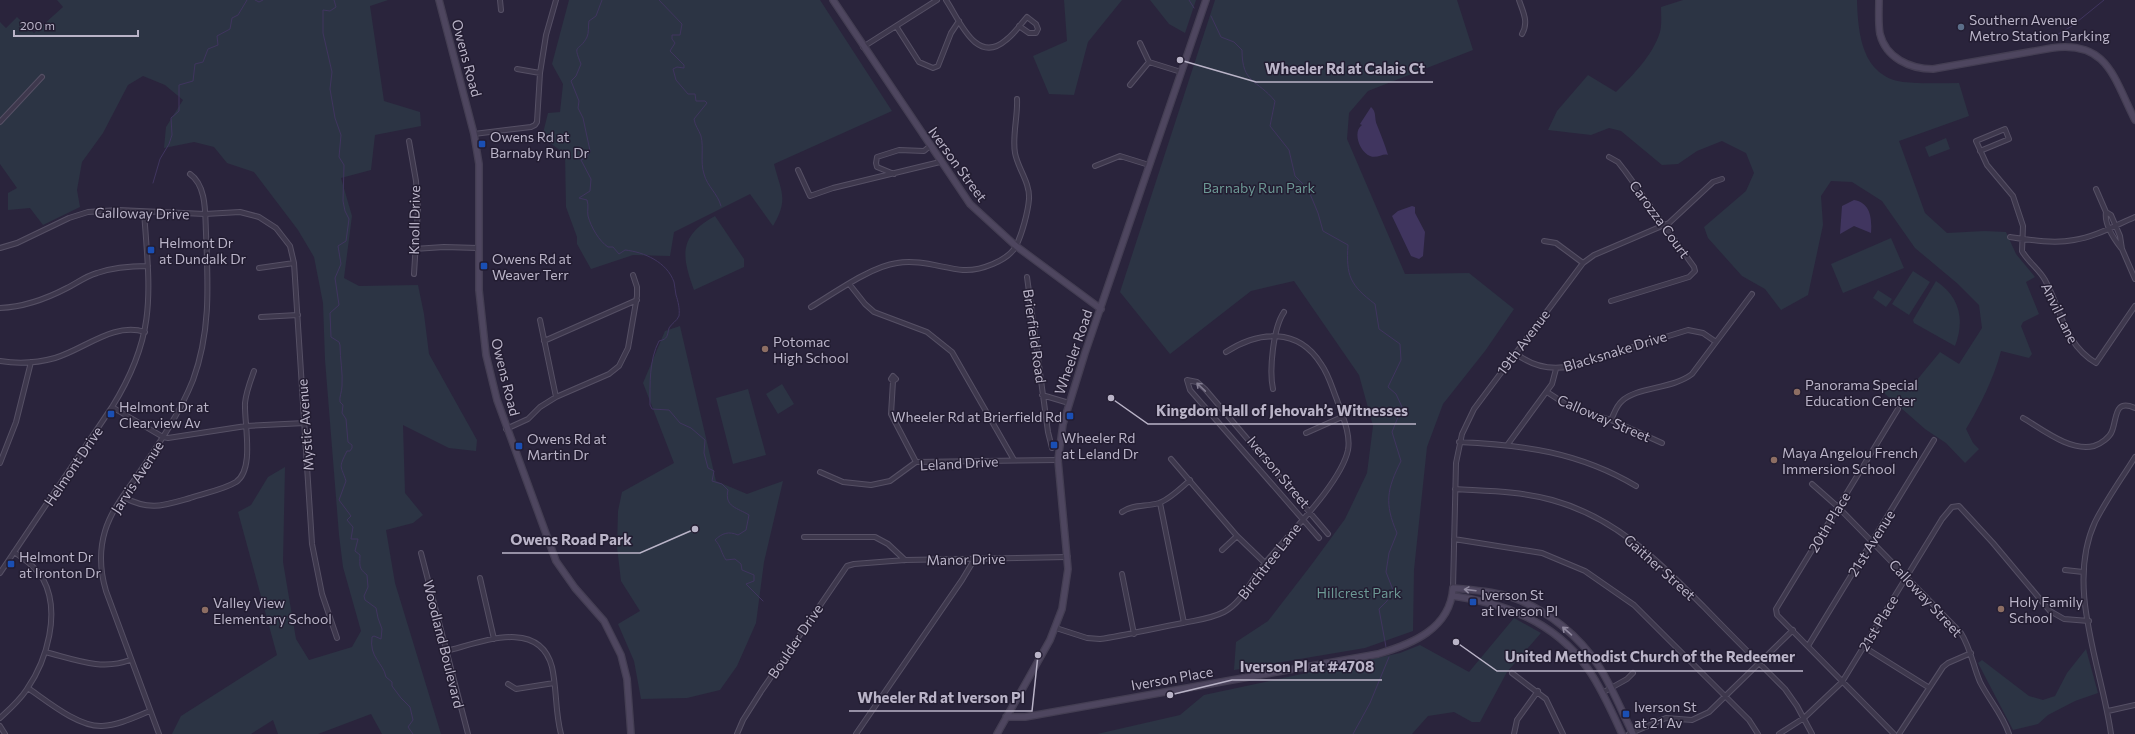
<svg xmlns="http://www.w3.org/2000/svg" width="2135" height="734" font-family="Commissioner,sans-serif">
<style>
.green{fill:#2c3444}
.water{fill:#40355f}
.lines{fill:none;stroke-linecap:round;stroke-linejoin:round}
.stream{stroke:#40355f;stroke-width:1}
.street-casing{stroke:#565065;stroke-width:6}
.secondary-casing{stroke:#443e53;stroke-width:8}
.street{stroke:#3e384d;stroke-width:4}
.secondary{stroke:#4e465f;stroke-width:5.5}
.oneway{stroke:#827c91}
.oneway2{stroke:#8f889e}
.service-dot{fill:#5c6f8a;stroke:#231d32;stroke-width:1.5}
.transit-dot{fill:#1a4fb4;stroke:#231d32;stroke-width:1.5}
.education-dot{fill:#8d6e63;stroke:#231d32;stroke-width:1.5}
.labels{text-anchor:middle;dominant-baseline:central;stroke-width:3;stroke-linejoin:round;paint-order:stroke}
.poi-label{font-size:14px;fill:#bab4c8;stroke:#231d32;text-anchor:start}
.street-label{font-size:14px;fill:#bab4c8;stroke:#231d32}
.park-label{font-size:14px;fill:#6c9894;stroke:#231d32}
.leader{fill:none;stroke:#bab4c8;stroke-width:1.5}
.callout-dot{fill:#bab4c8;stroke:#231d32;stroke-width:1.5}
.callout-label{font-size:15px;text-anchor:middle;font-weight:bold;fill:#bab4c8;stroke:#231d32;stroke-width:3;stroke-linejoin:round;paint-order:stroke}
</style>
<rect width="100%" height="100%" fill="#2a243c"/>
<path class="green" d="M57,0H388L370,6L384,101L420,112L421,126L375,135L371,170L341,178L352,216L344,278L359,286L418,285L424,314L429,354L477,440L476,451L449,448L403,425L405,493L423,515L413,523L386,530L395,583L441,734H382L371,714L318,734H278L273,720L251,734H172L181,716L277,655L238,512L251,505L268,477L285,467L283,562L296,639L309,660L352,647L361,631L343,567L339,535L325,360L323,303L314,257L298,230L254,172L227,163L214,147L194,142L164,148L166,127L183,100L165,85L143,76L128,85L103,133L82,162L77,190L80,207L43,225L30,208L8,210V193L17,188L0,164V22L6,28L17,17L34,33L63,7Z
M569,0H820L892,111L774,164C781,192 789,199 773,226L750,194L674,232L670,256L633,255L591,269L577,244V237L566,207L565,154L542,137L548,113L560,112L563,84L552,64Z
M1064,0H1122L1088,42L1074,95L1049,94L1033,56L1067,41Z
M1150,0H1196L1185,33L1169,24Z
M1215,0H1457L1473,50L1368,91L1349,113L1347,139L1405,274L1469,273L1514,309L1485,351L1443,404L1427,447L1414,570L1413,631L1365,648L1234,670L1236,642L1268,621L1312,564L1345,519L1367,473L1373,426L1359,375L1294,281L1251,291L1170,354L1120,292Z
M1683,0H1857C1858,34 1862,76 1903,82C1921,84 1941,83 1959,83L1969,116L1899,141L1925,213L1947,233L1984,231L2006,232L2016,254L2035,277L2026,282L2039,314L2023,322L2021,326L2032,354L2029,358L2001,351C1993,380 1981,404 1966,429L1973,443L1979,449L1965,463L1946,443L1925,429L1884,393L1888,388L1907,392L1940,352L1959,364L1982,328L1979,305L1958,284L1915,248L1882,201L1852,182L1831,181L1821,196L1823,225L1808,295L1781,310L1765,289L1742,276L1708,238L1704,227L1746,191L1754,173L1746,153L1722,141L1697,151L1678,164L1662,165L1621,131L1609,128L1591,135L1548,130L1557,111L1588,75L1616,92C1633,75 1653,55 1660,32C1662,24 1661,14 1661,7Z
M1946,138L1950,149L1929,157L1925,147Z
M715,216L744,259V267L694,290C681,255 679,236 715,216Z
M1891,238L1904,268L1843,293L1831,264Z
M1913,271L1930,282L1909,315L1892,304Z
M1936,281C1960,297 1965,320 1955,346L1914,323L1913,320Z
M1878,290L1892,299L1886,307L1873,298Z
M680,326L716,481L747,494L783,481L764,562L756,623L737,666L720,690L687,698L641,699L634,661L618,624L640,611L621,581L617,547L618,511L622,492L674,463L643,383L665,331Z
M782,384L794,404L778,414L766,394Z
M748,389L766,455L733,464L716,398Z
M1514,618L1541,633L1507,672L1480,722H1472L1454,712L1428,716L1412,734H1097L1180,715L1204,695L1400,653L1420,645L1469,672Z
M2086,649L2098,693L2075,701L2048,715L2038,724L2013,730L1978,663L1982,660L2029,696L2043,700L2055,696L2067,673Z"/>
<path class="water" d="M1371,107C1377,112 1374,119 1377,125C1381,135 1385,145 1388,155C1383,153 1377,159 1370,156C1360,152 1352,132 1362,125L1360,124Z
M1854,200C1871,203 1872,219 1871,233L1854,226L1840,234L1842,206Z
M1412,206L1415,207V213L1425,232L1423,256L1419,259L1411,256L1392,216L1398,211Z"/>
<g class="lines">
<path class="stream" d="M255,0L259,2L263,0
M334,0L336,7L330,11L323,10V33L332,72L330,89L335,118L341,135L339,157L344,165L343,201L345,211L349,219L346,241L338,246L341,264L335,278L339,305L330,313L331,337L339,342L340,345C340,359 343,373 342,386C342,392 339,397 340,402L343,405L342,413L346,419L348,442L352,445V448L350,451H347C338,469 341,465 346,481L339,500L351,516L347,520L353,527L351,539H358L355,551L360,555C360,565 358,568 367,575L368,587L364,596L365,600L376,608L378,618L382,629L381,639L374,636L372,637C369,658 383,662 386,677L392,682V686L401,698L410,707L413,720L408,727L413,734
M602,0L596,16L589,21C588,26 589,33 587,37C579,53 572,42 581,64L576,76L571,81L579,101L578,108L583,118L589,146L590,151L587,157L581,160L591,179L590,191L579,198L587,200C589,206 587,210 588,216C591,227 599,241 608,247H613L619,254L625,250C644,252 667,262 674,282C675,286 675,291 676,295C678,301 680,309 679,316C677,321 671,324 669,328C667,336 668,339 659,341C649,360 650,384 650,405L652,409L669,410L680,423L691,428L705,440L704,453L708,468L714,471L712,481L722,484L728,490C724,507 738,508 749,515L746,530L738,535C729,531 722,533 715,540C721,546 721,553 726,560L735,559L741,564L742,570L754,575V581L746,584L763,601
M659,0L682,24L680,35H672V39L675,43L670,51L684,65V68L677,67L673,69L676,80L688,94H695L696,101H705L707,103L694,119C695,126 699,130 701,136C704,148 700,162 704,174C707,186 718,194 721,206
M1189,0L1194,8
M1211,16L1221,37L1234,42L1242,50C1242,84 1257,79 1275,101L1270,126L1289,150L1295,176L1308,189L1318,213L1323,231L1348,245C1346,276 1350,285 1375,304L1379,329L1400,344L1401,360L1388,387L1396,394L1402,407L1392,432L1401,461C1387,489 1384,503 1397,533L1389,553L1386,572L1393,590L1387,601L1379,609L1386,647
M2055,36L2072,26L2104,0
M153,183L160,159L169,144L172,135L171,118L179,111V85L193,81L195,64L203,62L208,49L218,45L217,36L230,29L232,18L238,15L247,0
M1353,734L1370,703L1389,657"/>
<defs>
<path id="street" d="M500,0L501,10
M946,0C959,19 976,66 1006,40C1014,34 1020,25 1027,17L1036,24L1038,29L1036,33H1029L1019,26
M1519,0C1523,12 1529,22 1522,34
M896,26L919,62L933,68L938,66L951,33L959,21
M1140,43L1149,62L1181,72
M863,47L937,0
M517,69L540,73
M1130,85L1149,62
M0,122L42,77
M474,134L531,127L535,125L537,122L540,73L546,35L556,0
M409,141L416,181L418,209L414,274
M1980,151L2009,139L2005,129L1976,141L1987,165L2013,196L2023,226L2022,251C2028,262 2039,269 2045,280C2062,311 2064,344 2096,363L2135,306
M1609,157L1618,162L1625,171L1694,267L1695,271L1689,277L1611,301
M1095,166L1120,156L1149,165
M798,170L810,196L833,188L940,162
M894,174L877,167L876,163L877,157L899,150L924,151L930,146
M2096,189L2106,212L2111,215L2120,236L2122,249L2135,279
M2106,212C2104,224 2114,239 2121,248
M2010,237C2030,240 2054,244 2074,240C2095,237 2116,225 2135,217
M1544,241L1556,243L1583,263
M0,248L17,243L69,218L88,212L118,210L205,214L240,212L259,217L276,228L290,246L294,263L312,544L322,594L337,638
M414,249L444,247L478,248
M259,268L294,263
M1027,277L1048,432L1052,448
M850,285L865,304L874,312L927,332L952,352L1014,460
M811,307C834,293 872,266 897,263C919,259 942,268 963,270C980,271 1008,261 1016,246C1022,234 1028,212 1029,199C1030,182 1018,169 1015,153C1012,136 1018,116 1017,99
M0,308C24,307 46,299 67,288C77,283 86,276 97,273C114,267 131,266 148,266
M261,317L298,315
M540,320L556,397
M544,341L637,300
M1515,353C1532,366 1550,371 1571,366L1688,330L1703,333L1716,342
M0,361C18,364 37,363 55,358C85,349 113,322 145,332
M893,381L891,379L893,376L896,379L893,381L891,414L916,462
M1273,389C1269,371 1273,328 1284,312
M1547,392L1570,407L1611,420L1662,443
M1042,395L1069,403
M112,407L163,437L168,438L246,426L305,423
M2023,418C2042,429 2070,452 2094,446C2101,444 2110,437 2112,431C2117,419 2114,398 2135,408
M1611,420C1614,414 1616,406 1622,401C1636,387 1673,389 1692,374L1752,294
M506,429L528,419L540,407L556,397L609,374L619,366L628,348L637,296V287L633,275
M1306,433L1342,417
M1459,442C1524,445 1579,452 1636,486
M1508,444L1552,384L1556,369
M1171,459L1237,536L1265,563
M0,463L16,422L31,362
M820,472L843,482L871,485L890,481L916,462L1058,460
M1812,484L1838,507L1961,633C1971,649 1973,666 1980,682C1989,700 2003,715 2009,734
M1455,489C1488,491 1520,491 1552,500C1617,518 1658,561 1704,607C1731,635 1758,662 1785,689L1797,706L1812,734
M123,497C150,511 162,506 190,498C204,493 223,490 236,482C255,469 244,424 245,403C246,392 250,382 254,371
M1160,503L1184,623
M1122,512C1133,504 1146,507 1159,503C1170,499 1181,488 1190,480
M804,537H875L888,544L905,560
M1319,538L1190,390L1187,380L1197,382L1205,389L1328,534
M1454,539L1542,553L1585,571L1634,605L1749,720L1758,734
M1222,550L1237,536
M421,553L468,734
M2065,570L2083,572
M0,573L112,407C157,335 150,293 144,212
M1122,574L1134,634
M480,578L494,639
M1453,588L1456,463L1462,434L1474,409L1583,263L1594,255L1669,223L1713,182L1722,179
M1056,628L1087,638L1100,639C1127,635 1155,628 1183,623C1197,620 1210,619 1224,612C1243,602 1252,578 1266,562C1289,534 1341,483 1348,450C1351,434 1342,415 1337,400C1332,388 1329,375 1321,364C1298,327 1258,331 1226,352
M1808,646L1934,440
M1864,647L1928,687
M446,651C479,643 539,617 552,667C557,689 555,712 561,734
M45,652C74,659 101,671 130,660
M1512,673L1546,699L1563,734
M508,684L516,689L554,683
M28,688C47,701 78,727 102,726C119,725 135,717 150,711
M1602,693L1627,679L1633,673
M2108,711L2135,705
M0,718C10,709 20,700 27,689C47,660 61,612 43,579C36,567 25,560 14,552
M0,726L5,734
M159,734L106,591C100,571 99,551 105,531C111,511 125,493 137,476C158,445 179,415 193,380C211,331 208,284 206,233C205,214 207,186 190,174
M737,734L743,720L762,690L847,566L854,564L905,560L1068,557
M856,734L962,580L974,560
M1514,734L1517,720L1538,691
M1629,734L1666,718L1692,720L1709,712L1793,630
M1779,734L1804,718L1842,682L1942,519L1952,507L1959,506L1993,543L2050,611L2064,619L2089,621
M1894,734L1777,615L1776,609L1898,409
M1899,734L1943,667L1948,663L1971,653
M2111,734C2102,668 2065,587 2095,522C2106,500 2122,478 2135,457"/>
<path id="secondary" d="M439,0L474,134L479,164V290L486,355L497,400L556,561L575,588L604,621L621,655L627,679L631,734
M833,0L970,204L1016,246L1101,309
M1879,0C1879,11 1878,23 1880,34C1886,58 1910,69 1933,69L2052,48C2108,40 2114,79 2135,120
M1453,596C1506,603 1556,623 1588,669C1602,689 1612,712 1622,734
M1006,717H1025L1378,654C1412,644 1450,629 1453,588C1472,590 1492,591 1511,597C1546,609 1580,636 1600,668C1613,689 1622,712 1633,734
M997,734L1050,640L1062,609L1068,569L1058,460L1063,424L1085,353L1206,0"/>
</defs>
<use href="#street" class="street-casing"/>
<use href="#secondary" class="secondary-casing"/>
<use href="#street" class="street"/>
<use href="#secondary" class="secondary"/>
</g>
<defs><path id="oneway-shaft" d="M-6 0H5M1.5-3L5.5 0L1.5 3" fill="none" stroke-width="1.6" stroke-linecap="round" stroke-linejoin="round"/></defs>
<use class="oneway" href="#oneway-shaft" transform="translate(1201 387) rotate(-136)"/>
<g class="oneway2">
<use href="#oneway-shaft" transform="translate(1470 590) rotate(-173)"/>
<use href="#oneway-shaft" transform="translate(1567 631) rotate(-139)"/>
</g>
<circle class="service-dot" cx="1961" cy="27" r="4"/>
<g class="transit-dot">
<rect x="478" y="140" width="8" height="8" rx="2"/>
<rect x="147" y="246" width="8" height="8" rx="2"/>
<rect x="480" y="262" width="8" height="8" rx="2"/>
<rect x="107" y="410" width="8" height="8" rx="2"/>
<rect x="1066" y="412" width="8" height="8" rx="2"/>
<rect x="1050" y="441" width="8" height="8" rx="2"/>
<rect x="515" y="442" width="8" height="8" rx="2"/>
<rect x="7" y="560" width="8" height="8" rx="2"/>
<rect x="1469" y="598" width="8" height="8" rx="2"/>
<rect x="1622" y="710" width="8" height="8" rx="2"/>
</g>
<g class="education-dot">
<circle cx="765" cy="349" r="4"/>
<circle cx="1797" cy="392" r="4"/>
<circle cx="1774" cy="460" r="4"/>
<circle cx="2001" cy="609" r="4"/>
<circle cx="205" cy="610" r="4"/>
</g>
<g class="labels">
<g class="poi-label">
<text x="1969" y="19">Southern Avenue<tspan x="1969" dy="16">Metro Station Parking</tspan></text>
<text x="490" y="136">Owens Rd at<tspan x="490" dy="16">Barnaby Run Dr</tspan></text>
<text x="159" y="242">Helmont Dr<tspan x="159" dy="16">at Dundalk Dr</tspan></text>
<text x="492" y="258">Owens Rd at<tspan x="492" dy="16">Weaver Terr</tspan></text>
<text x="773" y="341">Potomac<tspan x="773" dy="16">High School</tspan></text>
<text x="1805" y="384">Panorama Special<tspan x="1805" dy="16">Education Center</tspan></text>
<text x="119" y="406">Helmont Dr at<tspan x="119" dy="16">Clearview Av</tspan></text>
<text x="1062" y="416" text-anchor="end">Wheeler Rd at Brierfield Rd</text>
<text x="1062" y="437">Wheeler Rd<tspan x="1062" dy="16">at Leland Dr</tspan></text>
<text x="527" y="438">Owens Rd at<tspan x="527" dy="16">Martin Dr</tspan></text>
<text x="1782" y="452">Maya Angelou French<tspan x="1782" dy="16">Immersion School</tspan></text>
<text x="19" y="556">Helmont Dr<tspan x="19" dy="16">at Ironton Dr</tspan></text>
<text x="1481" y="594">Iverson St<tspan x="1481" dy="16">at Iverson Pl</tspan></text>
<text x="2009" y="601">Holy Family<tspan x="2009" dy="16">School</tspan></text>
<text x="213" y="602">Valley View<tspan x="213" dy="16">Elementary School</tspan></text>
<text x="1634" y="706">Iverson St<tspan x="1634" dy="16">at 21 Av</tspan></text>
</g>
<g class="street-label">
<text transform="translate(467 58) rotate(75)">Owens Road</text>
<text transform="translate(958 164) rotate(54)">Iverson Street</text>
<text transform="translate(142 213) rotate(1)">Galloway Drive</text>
<text transform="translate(1660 219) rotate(54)">Carozza Court</text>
<text transform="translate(414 220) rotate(-89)">Knoll Drive</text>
<text transform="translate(2060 313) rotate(64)">Anvil Lane</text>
<text transform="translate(1035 336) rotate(82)">Brierfield Road</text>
<text transform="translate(1523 342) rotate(-53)">19th Avenue</text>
<text transform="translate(1615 351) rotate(-17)">Blacksnake Drive</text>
<text transform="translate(1073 352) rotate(-71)">Wheeler Road</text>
<text transform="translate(506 377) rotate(76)">Owens Road</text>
<text transform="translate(1604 418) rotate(23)">Calloway Street</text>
<text transform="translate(305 425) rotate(-94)">Mystic Avenue</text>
<text transform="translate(959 463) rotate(-3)">Leland Drive</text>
<text transform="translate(73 466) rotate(-56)">Helmont Drive</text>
<text transform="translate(1279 472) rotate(50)">Iverson Street</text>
<text transform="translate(137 477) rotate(-57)">Jarvis Avenue</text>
<text transform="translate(1829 522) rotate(-59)">20th Place</text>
<text transform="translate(1871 543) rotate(-58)">21st Avenue</text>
<text transform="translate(966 559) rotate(-1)">Manor Drive</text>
<text transform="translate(1269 561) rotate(-52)">Birchtree Lane</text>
<text transform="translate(1660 567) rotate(42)">Gaither Street</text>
<text transform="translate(1926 598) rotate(47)">Calloway Street</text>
<text transform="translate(1878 623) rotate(-59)">21st Place</text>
<text transform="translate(795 641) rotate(-56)">Boulder Drive</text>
<text transform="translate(444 644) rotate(76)">Woodland Boulevard</text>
<text transform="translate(1172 678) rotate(-10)">Iverson Place</text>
</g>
<g class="park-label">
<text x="1259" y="187">Barnaby Run Park</text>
<text x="1359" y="592">Hillcrest Park</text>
</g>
</g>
<path class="leader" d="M1180 60L1256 82H1433M1111 398L1148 424H1416M695 529L640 553H502M1456 642L1497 671H1803M1170 695L1232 680H1382M1038 655L1032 711H849"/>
<g class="callout-dot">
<circle cx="1180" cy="60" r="4"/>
<circle cx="1111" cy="398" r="4"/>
<circle cx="695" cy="529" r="4"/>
<circle cx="1456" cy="642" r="4"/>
<circle cx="1170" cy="695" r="4"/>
<circle cx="1038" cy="655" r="4"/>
</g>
<g class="callout-label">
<text x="1345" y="74">Wheeler Rd at Calais Ct</text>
<text x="1282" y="416">Kingdom Hall of Jehovah’s Witnesses</text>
<text x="571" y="545">Owens Road Park</text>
<text x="1650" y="662">United Methodist Church of the Redeemer</text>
<text x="1307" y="672">Iverson Pl at #4708</text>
<text x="941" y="703">Wheeler Rd at Iverson Pl</text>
</g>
<path d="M14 30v6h124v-6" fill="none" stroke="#bab4c8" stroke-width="2"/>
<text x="20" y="30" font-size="12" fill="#bab4c8" stroke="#231d32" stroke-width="3" paint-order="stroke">200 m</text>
</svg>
